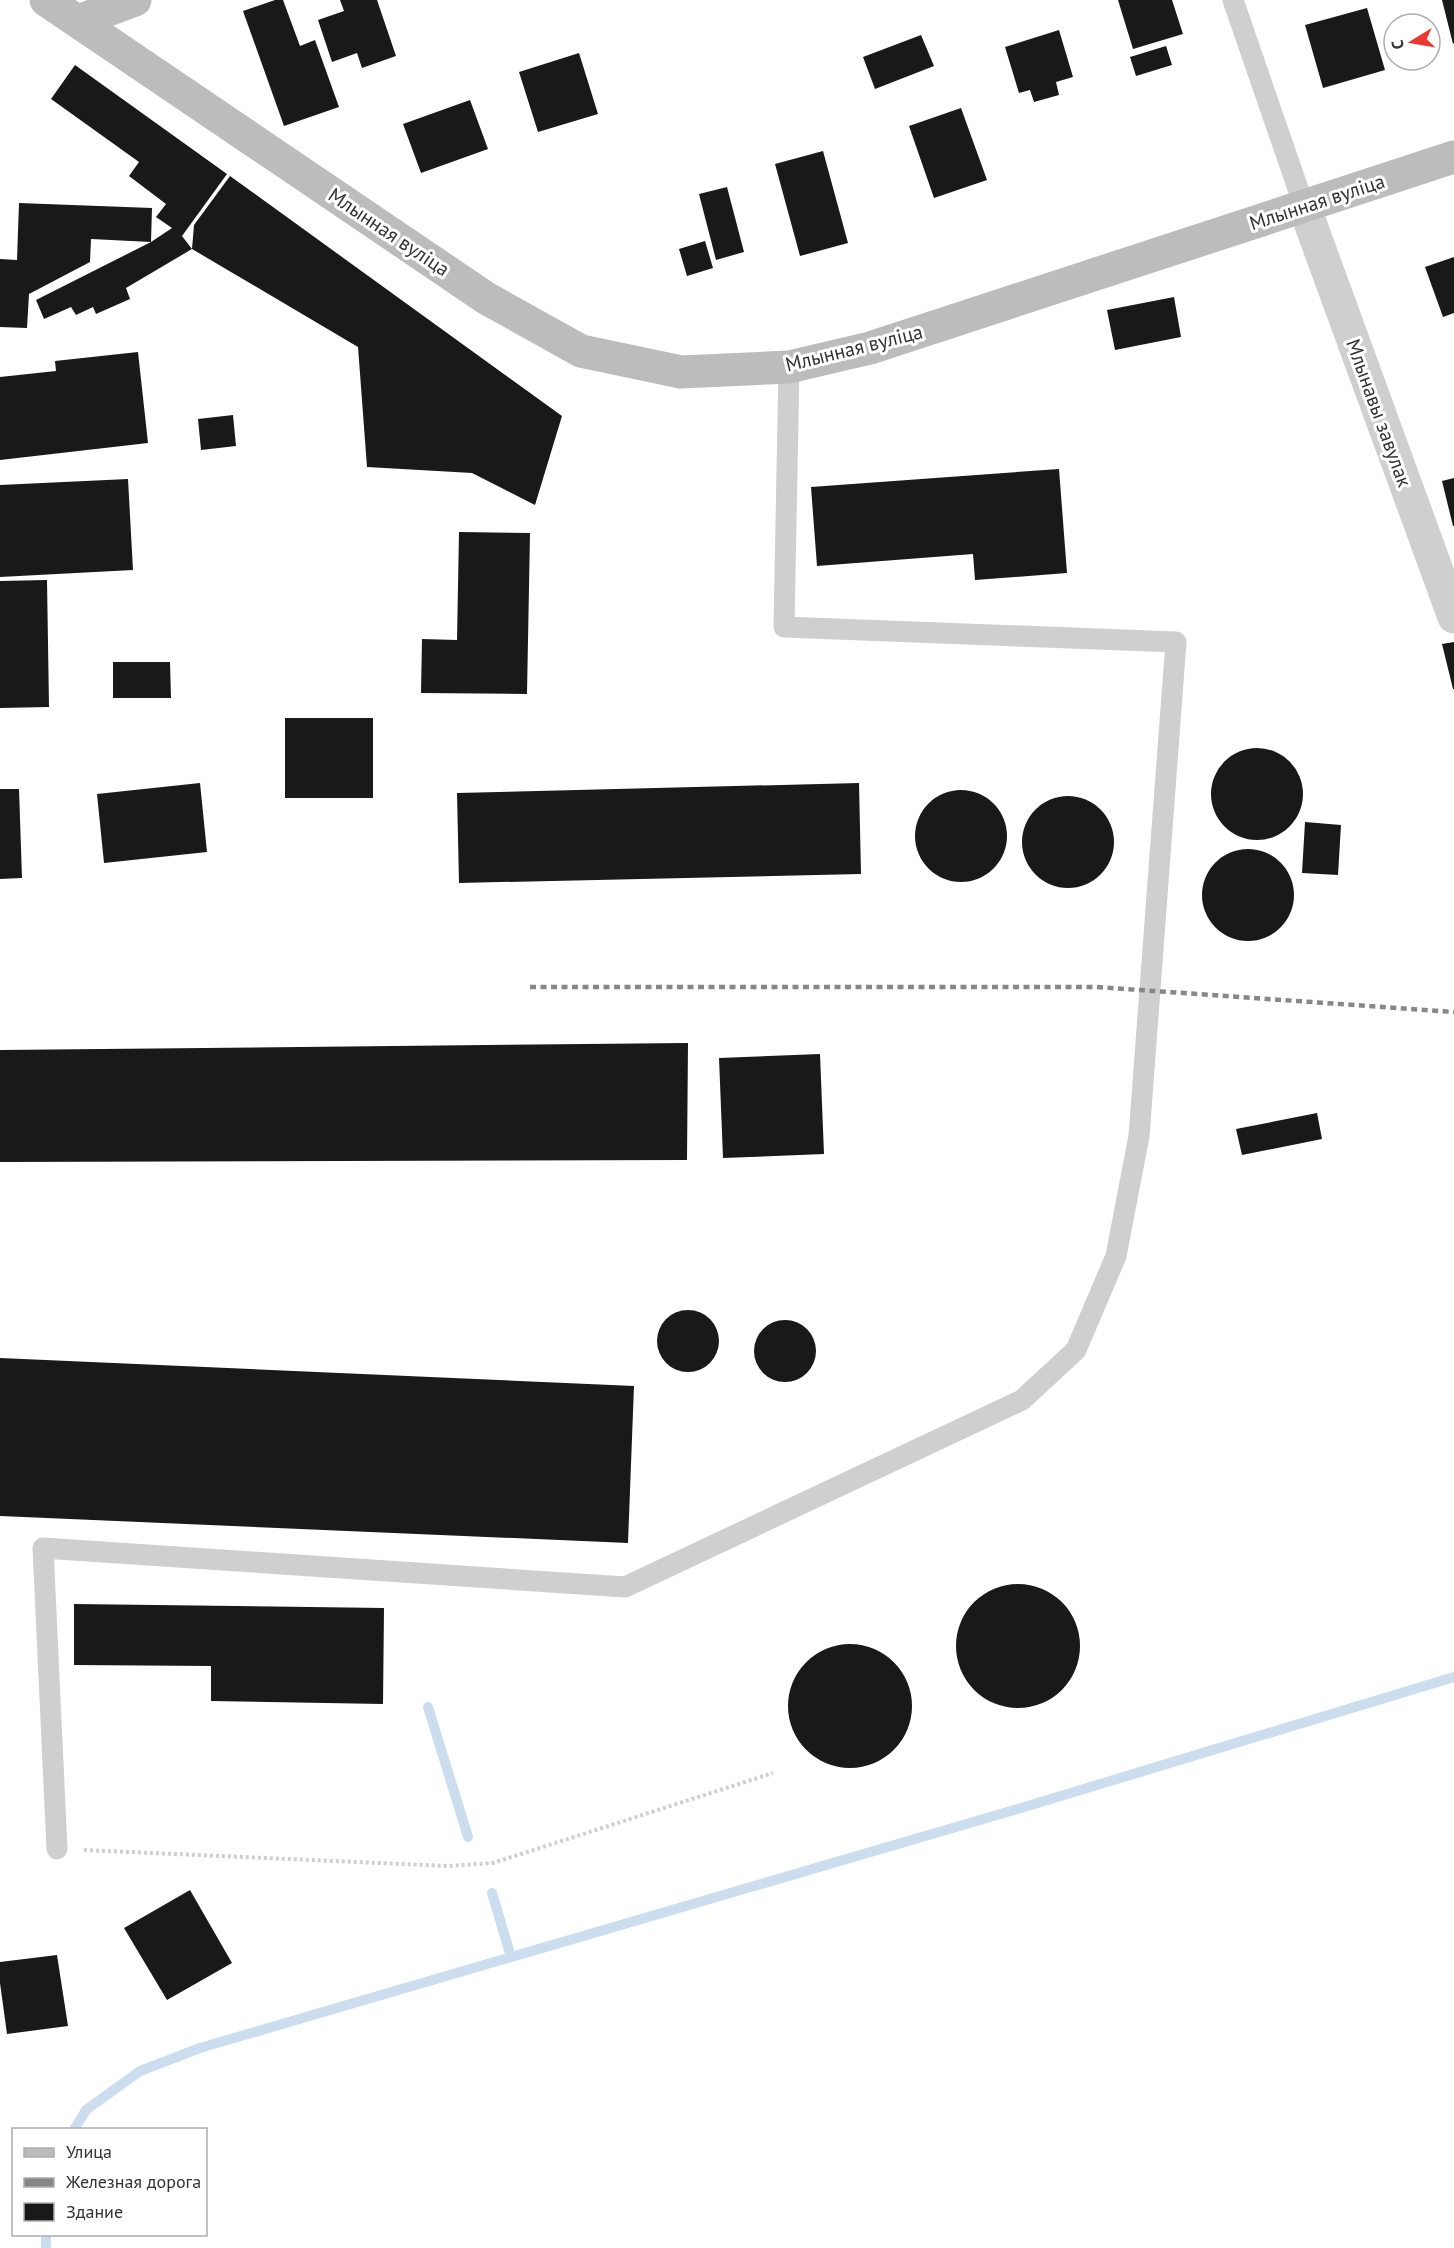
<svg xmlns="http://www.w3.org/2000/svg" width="1454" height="2248" font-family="'PT Sans',sans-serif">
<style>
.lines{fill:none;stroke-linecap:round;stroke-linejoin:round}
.stream{stroke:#ccddef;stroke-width:10}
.building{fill:#191919}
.path{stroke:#cfcfcf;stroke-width:4;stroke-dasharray:3 3;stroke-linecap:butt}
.lane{stroke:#cfcfcf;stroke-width:21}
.street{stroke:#cfcfcf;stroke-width:33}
.secondary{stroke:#bcbcbc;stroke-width:33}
.rail{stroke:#878787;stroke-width:4.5;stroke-dasharray:6 4.5;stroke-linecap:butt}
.labels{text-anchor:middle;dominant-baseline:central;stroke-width:6;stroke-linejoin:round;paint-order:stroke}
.street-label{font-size:20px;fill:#323232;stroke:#fff}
</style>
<rect width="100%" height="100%" fill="#fff"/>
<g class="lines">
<path class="stream" d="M428,1707L468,1837
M492,1893L511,1957
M74,2130L86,2110L140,2071L200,2048L1021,1808L1454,1677
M46,2248V2234"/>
</g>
<path class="building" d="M275,0H283L300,46L315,40L339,107L284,126L243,11Z
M340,0H377L396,56L362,68L357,53L332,62L318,20L344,11Z
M1118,0H1172L1183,34L1133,49Z
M1442,0H1454V43L1453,44Z
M1367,8L1385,70L1323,88L1305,25Z
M1059,30L1073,77L1056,82L1059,95L1034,102L1030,90L1019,93L1005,47Z
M921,35L934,66L875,89L863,57Z
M1166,46L1172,65L1136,76L1130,57Z
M579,53L598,114L538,132L519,72Z
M75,65L227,174L182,236L192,249L126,288L130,299L96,314L93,307L76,315L71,307L44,319L36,300L151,242L91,239L90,262L29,294L27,328L0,327V259L17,260L19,203L152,208L151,242L172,228L156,217L166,204L129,176L139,162L51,99Z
M470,100L488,149L421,173L403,124Z
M961,108L987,180L934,198L909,126Z
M823,151L848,243L800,256L775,164Z
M230,176L562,416L535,505L472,473L367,467L358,347L192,249L194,225Z
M727,187L744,252L716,260L699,194Z
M705,241L713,268L687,276L679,249Z
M1454,257V313L1443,317L1425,267Z
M1174,297L1181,337L1115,350L1107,310Z
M138,352L148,443L0,460V377L56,371L55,361Z
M233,415L236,446L201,450L198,419Z
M1059,469L1067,573L975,580L973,554L817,566L811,487Z
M1454,478V526H1453L1442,481Z
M128,479L133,570L0,577V485Z
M459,532L530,533L527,694L421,693L422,639L457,640Z
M47,580L49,707L0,708V581Z
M1454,642V689H1453L1442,644Z
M113,662H170L171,698H113Z
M285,718H373V798H285Z
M1211 794a46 46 0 1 1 92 0a46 46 0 1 1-92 0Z
M200,783L207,852L104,863L97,794Z
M859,783L861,874L459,883L457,793Z
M0,789H19L22,878L0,879Z
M915 836a46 46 0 1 1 92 0a46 46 0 1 1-92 0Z
M1022 842a46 46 0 1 1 92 0a46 46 0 1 1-92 0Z
M1305,822L1341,825L1338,875L1302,873Z
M1202 895a46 46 0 1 1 92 0a46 46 0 1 1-92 0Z
M688,1043L687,1160L0,1162V1050Z
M820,1054L824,1154L723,1158L719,1058Z
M1317,1113L1322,1139L1242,1155L1236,1129Z
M657 1341a31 31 0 1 1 62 0a31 31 0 1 1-62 0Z
M754 1351a31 31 0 1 1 62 0a31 31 0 1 1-62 0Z
M0,1358L634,1386L628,1543L0,1516Z
M956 1646a62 62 0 1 1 124 0a62 62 0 1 1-124 0Z
M74,1604L384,1608L383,1704L211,1701V1666L74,1665Z
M788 1706a62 62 0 1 1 124 0a62 62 0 1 1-124 0Z
M190,1890L232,1963L167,2000L124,1928Z
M57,1955L68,2026L7,2034L0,1983V1962Z"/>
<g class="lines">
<path class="path" d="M84,1850L448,1866L493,1863L773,1773"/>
<path class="lane" d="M1233,0L1304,206
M57,1849L43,1548L625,1587L1022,1400L1076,1350L1116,1256L1139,1136L1176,642L784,627L789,367"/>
<path class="street" d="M1304,206L1454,617"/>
<path class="secondary" d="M46,0L486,298L581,351L681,372L789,367L870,348L1454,157
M78,21L135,0"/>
<path class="rail" d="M530,987H1097L1454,1012"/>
</g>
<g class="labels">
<g class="street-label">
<text transform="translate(1317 202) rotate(-18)">Млынная вуліца</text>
<text transform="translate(389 232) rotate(34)">Млынная вуліца</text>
<text transform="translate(854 348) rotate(-14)">Млынная вуліца</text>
<text transform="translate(1379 413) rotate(70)">Млынавы завулак</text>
</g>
</g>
<rect x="12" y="2128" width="195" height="108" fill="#ffffff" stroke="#adadad" stroke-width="1.5"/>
<rect x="24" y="2148" width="30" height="9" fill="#bcbcbc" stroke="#adadad" stroke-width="1.5"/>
<text x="66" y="2158" font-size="18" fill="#323232">Улица</text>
<rect x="24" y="2178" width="30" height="9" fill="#878787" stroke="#adadad" stroke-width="1.5"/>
<text x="66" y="2188" font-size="18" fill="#323232">Железная дорога</text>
<rect x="24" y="2203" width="30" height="18" fill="#191919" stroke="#adadad" stroke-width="1.5"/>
<text x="66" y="2218" font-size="18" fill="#323232">Здание</text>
<g transform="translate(1412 42) rotate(259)"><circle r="28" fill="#ffffff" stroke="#adadad" stroke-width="1.5"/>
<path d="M0-4.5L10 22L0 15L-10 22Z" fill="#ec3730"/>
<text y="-9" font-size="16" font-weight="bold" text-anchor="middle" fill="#323232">С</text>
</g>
</svg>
